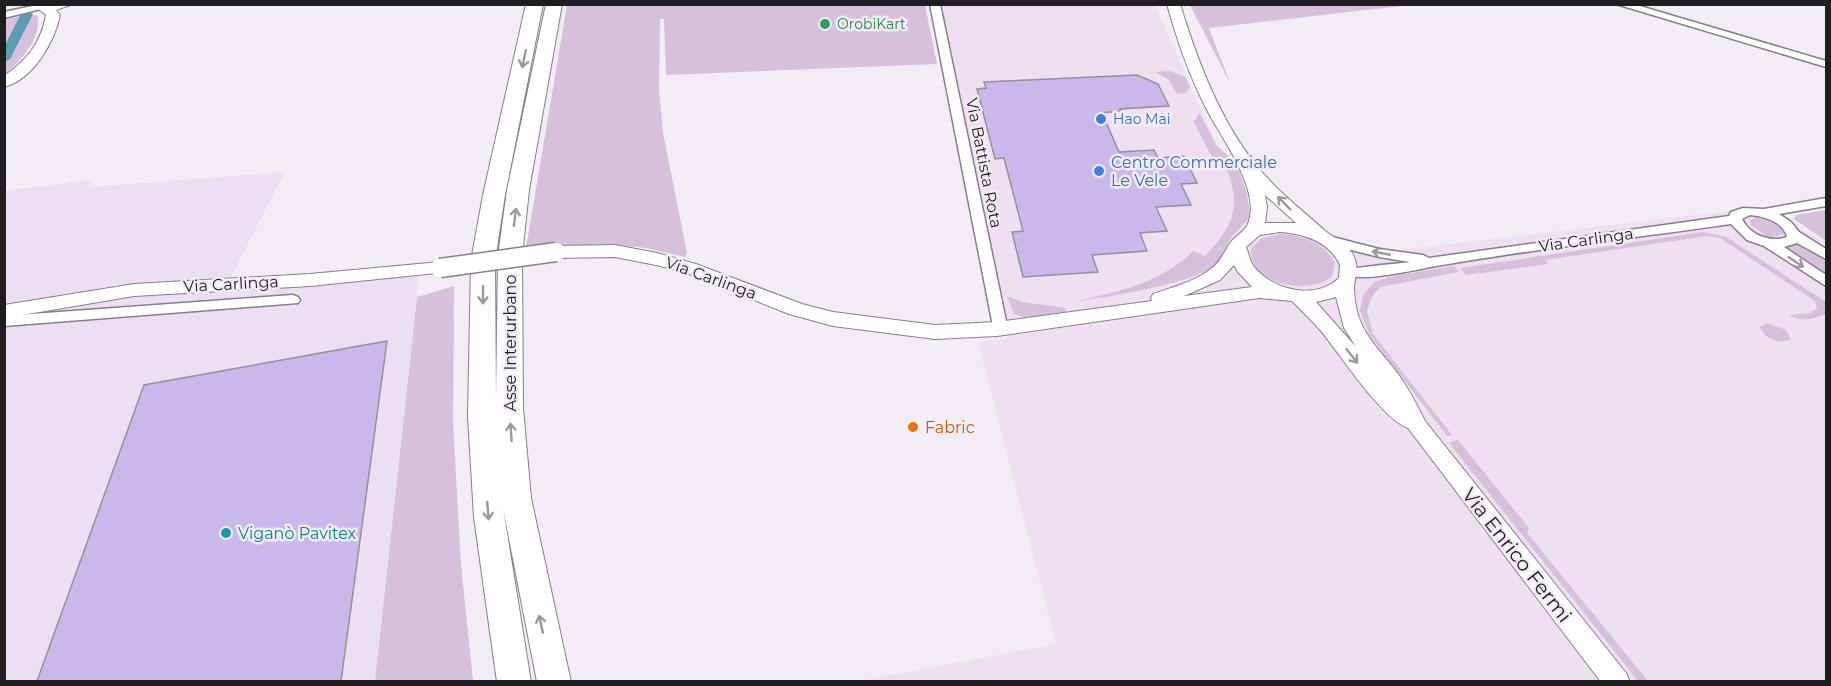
<svg xmlns="http://www.w3.org/2000/svg" width="1831" height="686" font-family="Montserrat,sans-serif">
<style>
.commercial{fill:#eedff1}
.industrial{fill:#ebdff3}
.green{fill:#d7c0dc}
.lines{fill:none;stroke-linecap:round;stroke-linejoin:round}
.canal{fill:#5d9bb1;fill-rule:evenodd}
.building{fill:#c9b8ea;stroke:#949199;stroke-width:1.5}
.street-casing{stroke:#857f86;stroke-width:3}
.secondary-casing{stroke:#857f86;stroke-width:2}
.highway-casing{stroke:#857f86;stroke-width:2}
.street{fill:#fff;fill-rule:evenodd}
.secondary{fill:#fff;fill-rule:evenodd}
.highway{fill:#fff;fill-rule:evenodd}
.secondary-bridge-casing{stroke:#857f86;stroke-width:21;stroke-linecap:butt}
.secondary-bridge{stroke:#fff;stroke-width:18}
.oneway{stroke:#9a999b}
.leisure-dot{fill:#2e9e5b;stroke:#f2ecf4;stroke-width:2}
.shop-dot{fill:#3f7fe0;stroke:#f2ecf4;stroke-width:2}
.food-dot{fill:#e8710a;stroke:#f2ecf4;stroke-width:2}
.culture-dot{fill:#0f9aa8;stroke:#f2ecf4;stroke-width:2}
.labels{text-anchor:middle;dominant-baseline:central;stroke-width:5;stroke-linejoin:round;paint-order:stroke}
.far-leisure-label{font-size:14px;fill:#27864d;stroke:#f2ecf4;text-anchor:start}
.far-shop-label{font-size:14px;fill:#366cbe;stroke:#f2ecf4;text-anchor:start}
.shop-label{font-size:16px;fill:#366cbe;stroke:#f2ecf4;text-anchor:start}
.street-label{font-size:16px;fill:#1f1d20;stroke:#f2ecf4}
.food-label{font-size:16px;fill:#c56008;stroke:#f2ecf4;text-anchor:start}
.culture-label{font-size:16px;fill:#0d838f;stroke:#f2ecf4;text-anchor:start}
.near-street-label{font-size:20px;fill:#1f1d20;stroke:#f2ecf4}
</style>
<rect width="100%" height="100%" fill="#f2ecf4"/>
<path class="commercial" d="M938,5H1155L1217,146L1234,161L1239,170L1247,194L1250,216L1390,251L1763,207L1826,243V681L854,682L1056,644L978,342L1009,338Z"/>
<path class="industrial" d="M285,172L230,278L111,286L5,307L4,191L93,180L89,187Z
M419,274L375,681L5,682V314L105,294Z"/>
<path class="green" d="M567,5H925L937,64L666,75L664,19H660L659,89L663,133L687,253L685,257L646,248L609,244L526,248Z
M1190,5H1410L1209,28L1230,83Z
M24,15H37C43,37 20,62 5,74V20Z
M1170,71L1185,77L1190,87L1186,93L1177,94L1169,80L1156,72Z
M1199,112L1217,146L1234,161L1239,170L1247,194L1250,216C1244,226 1234,232 1229,241C1225,248 1227,255 1220,262C1199,283 1104,298 1072,302C1117,292 1159,284 1193,251L1205,256C1238,222 1242,200 1221,157H1212L1193,121L1196,120Z
M1826,210V241L1794,219L1796,215Z
M1755,218L1766,219L1789,232L1769,238L1751,225L1750,220Z
M1703,232L1726,237L1826,302V314C1814,319 1801,323 1789,315L1810,313L1817,309L1815,301L1720,238L1707,236L1545,260L1548,264L1466,275L1460,268Z
M1281,234C1303,236 1324,242 1335,263L1332,277C1309,295 1249,286 1251,249L1261,238Z
M1795,235L1826,255V275L1776,243Z
M1454,266L1459,272L1380,287L1371,298L1367,311L1373,334L1452,435L1447,436L1369,334L1360,310L1363,295L1374,282L1393,276Z
M454,286L453,422L461,565L473,681H375L417,297Z
M1007,296L1023,302L1065,308L1067,313L1029,319L1014,314Z
M1767,323L1786,330L1791,339C1780,345 1764,339 1760,327Z
M1458,440L1529,528L1527,533L1648,681H1638L1449,443Z"/>
<g class="lines">
<path class="canal" d="M27,11L33,14L10,59L4,62V47L21,14Z"/>
</g>
<path class="building" d="M1137,75L1158,84L1169,106L1120,109L1121,111L1102,113L1119,152L1154,150L1158,158L1184,156L1197,183L1181,184L1191,205L1156,207L1167,231L1140,233L1147,251L1092,255L1098,272L1023,277L1012,232L1023,231L1004,158L995,159L977,89L986,88L984,82Z
M387,341L341,681H37L144,385Z"/>
<g class="lines">
<defs>
<path id="street" d="M42,4L49,7L4,18V12Z
M930,4H940L1006,321L1002,333L997,334L990,329L992,321Z
M1616,4H1633L1826,61V67Z
M1826,198V206L1779,214L1791,222L1799,232L1826,249V259L1797,243L1784,247L1826,275V286L1764,246L1747,240L1731,224C1633,238 1534,249 1436,266C1419,269 1354,285 1343,272C1348,267 1398,264 1410,262L1379,257L1320,242L1318,239L1325,235L1379,249L1423,255L1429,258L1729,216L1731,212L1743,208L1764,209ZM1750,215C1763,216 1784,222 1787,237C1770,243 1750,235 1742,219Z
M293,295L298,297L300,300L298,303L4,326V316Z"/>
<path id="secondary" d="M32,4H73L56,10L60,15C55,41 33,80 4,87V76C27,60 41,43 46,15Z
M1167,4H1180C1200,69 1227,140 1277,188C1292,203 1309,216 1324,230C1333,238 1345,241 1352,253C1360,266 1355,274 1354,287C1354,297 1356,309 1359,318C1367,340 1385,356 1398,374C1409,389 1417,405 1425,421L1626,673L1630,682H1601L1408,428C1382,419 1340,354 1321,331C1312,321 1302,311 1292,301L1259,298L997,336L935,339L833,326L789,314L684,272L656,265L615,257L556,258L550,256L547,252L550,248L556,246L615,245L657,253L696,264L802,304L833,312L935,325L997,322L1152,301L1151,298L1153,294C1173,287 1197,281 1212,268C1221,261 1225,250 1231,242C1236,236 1244,231 1247,226C1264,192 1220,137 1206,108C1189,75 1177,40 1167,4ZM1265,195L1296,223H1265L1267,207ZM1280,232C1304,234 1329,241 1340,265L1339,278C1316,300 1275,291 1255,268C1250,263 1249,254 1246,247L1260,235ZM1234,265L1238,272L1252,287L1184,296L1220,280ZM1336,297L1344,328L1356,347L1316,302Z
M440,262L446,264L449,268L446,272L310,286L134,296L4,318V305L134,284L310,274Z"/>
<path id="highway" d="M526,4H543L505,195L495,261L496,399L498,256L507,190L546,4H562L529,190L522,256L523,408L531,498L571,682H537L503,508L531,682H497L474,517L468,417L471,261L483,195Z"/>
</defs>
<use href="#street" class="street-casing"/>
<use href="#secondary" class="secondary-casing"/>
<use href="#highway" class="highway-casing"/>
<use href="#street" class="street"/>
<use href="#secondary" class="secondary"/>
<use href="#highway" class="highway"/>
<defs>
<path id="secondary-bridge" d="M440,268L556,252"/>
</defs>
<use href="#secondary-bridge" class="secondary-bridge-casing"/>
<use href="#secondary-bridge" class="secondary-bridge"/>
</g>
<defs><path id="oneway-shaft" d="M-6 0H5M1.5-3L5.5 0L1.5 3" fill="none" stroke-width="1.6" stroke-linecap="round" stroke-linejoin="round" transform="scale(1.5)"/></defs>
<g class="oneway">
<use href="#oneway-shaft" transform="translate(524 59) rotate(102)"/>
<use href="#oneway-shaft" transform="translate(1284 203) rotate(-135)"/>
<use href="#oneway-shaft" transform="translate(515 217) rotate(-83)"/>
<use href="#oneway-shaft" transform="translate(1381 253) rotate(-169)"/>
<use href="#oneway-shaft" transform="translate(1796 262) rotate(34)"/>
<use href="#oneway-shaft" transform="translate(483 295) rotate(91)"/>
<use href="#oneway-shaft" transform="translate(1352 356) rotate(52)"/>
<use href="#oneway-shaft" transform="translate(511 432) rotate(-94)"/>
<use href="#oneway-shaft" transform="translate(488 511) rotate(85)"/>
<use href="#oneway-shaft" transform="translate(541 624) rotate(-102)"/>
</g>
<circle class="leisure-dot" cx="825" cy="24" r="6"/>
<g class="shop-dot">
<circle cx="1101" cy="119" r="6"/>
<circle cx="1099" cy="171" r="6"/>
</g>
<circle class="food-dot" cx="913" cy="427" r="6"/>
<circle class="culture-dot" cx="226" cy="533" r="6"/>
<g class="labels">
<g class="far-leisure-label">
<text x="837" y="24">OrobiKart</text>
</g>
<g class="far-shop-label">
<text x="1113" y="119">Hao Mai</text>
</g>
<g class="shop-label">
<text x="1111" y="162">Centro Commerciale<tspan x="1111" dy="18">Le Vele</tspan></text>
</g>
<g class="street-label">
<text transform="translate(984 163) rotate(79)">Via Battista Rota</text>
<text transform="translate(1586 240) rotate(-8)">Via Carlinga</text>
<text transform="translate(711 278) rotate(20)">Via Carlinga</text>
<text transform="translate(231 284) rotate(-3)">Via Carlinga</text>
<text transform="translate(510 343) rotate(-90)">Asse Interurbano</text>
</g>
<g class="food-label">
<text x="925" y="427">Fabric</text>
</g>
<g class="culture-label">
<text x="238" y="533">Viganò Pavitex</text>
</g>
<g class="near-street-label">
<text transform="translate(1517 555) rotate(52)">Via Enrico Fermi</text>
</g>
</g>
<rect width="1831" height="686" fill="none" stroke="#1f1d20" stroke-width="12"/>
</svg>
